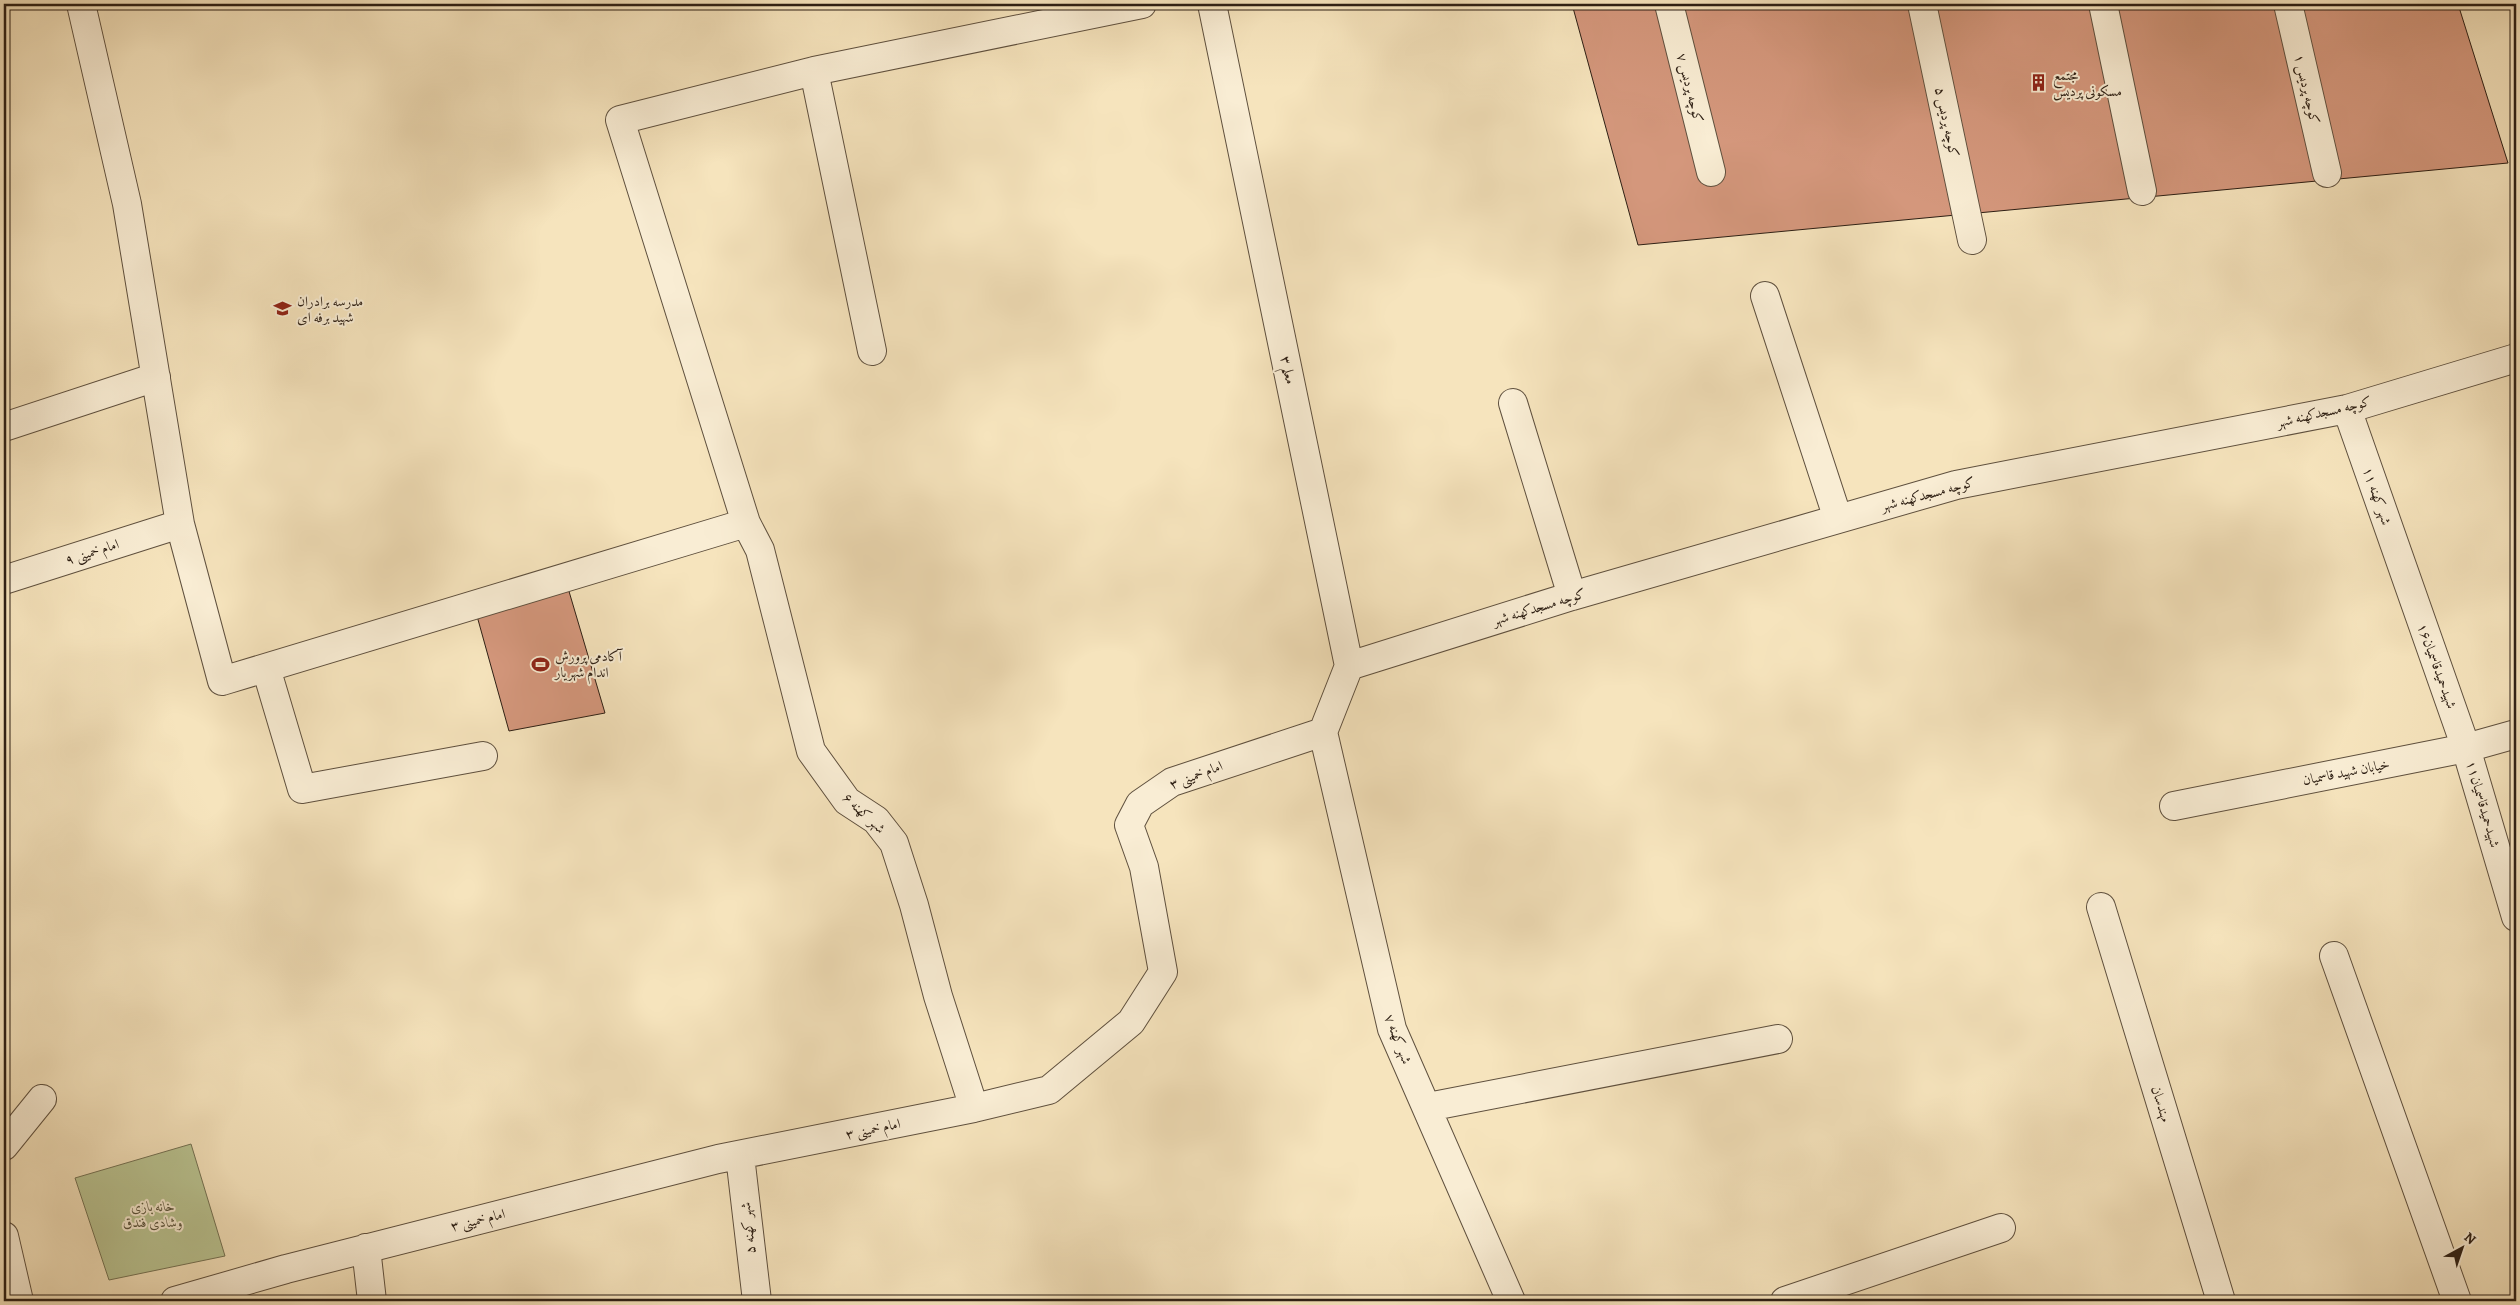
<svg xmlns="http://www.w3.org/2000/svg" width="2520" height="1305" font-family="Alegreya,Amiri,serif">
<style>
.green{fill:#bac593;stroke:#747254}
.building{fill:#d4977c;stroke:#2d1f14}
.lines{fill:none;stroke-linecap:round;stroke-linejoin:round}
.minor-casing{stroke:#5f503e;stroke-width:30}
.tertiary-casing{stroke:#5f503e;stroke-width:30}
.minor{stroke:#f9edd4;stroke-width:28}
.tertiary{stroke:#f9edd4;stroke-width:28}
.labels{text-anchor:middle;dominant-baseline:central;stroke-width:4;stroke-linejoin:round;paint-order:stroke}
.poi-label{font-size:14px;fill:#2d1f14;stroke:#f9edd4;text-anchor:start}
.street-label{font-size:14px;fill:#2d1f14;stroke:#f9edd4}
.park-label{font-size:14px;font-style:italic;fill:#57513a;stroke:#f9edd4}
</style>
<rect width="100%" height="100%" fill="#f6e4bd"/>
<filter id="stains"><feTurbulence type="fractalNoise" baseFrequency=".004" numOctaves="4"/><feColorMatrix values="0 0 0 0 .2 0 0 0 0 .09 0 0 0 0 .02 0 0 0 .5 -.17"/></filter>
<radialGradient id="worn" r=".72"><stop offset=".6" stop-color="#630" stop-opacity="0"/><stop offset="1" stop-color="#630" stop-opacity=".3"/></radialGradient>
<path class="green" d="M191,1144L225,1256L109,1280L75,1178Z"/>
<path class="building" d="M1572,4H2458L2508,163L1638,245Z
M568,588L605,713L509,731L477,616Z"/>
<g class="lines">
<defs>
<path id="minor" d="M81,4L127,204L180,524L222,681L746,523
M1212,4L1349,666L1323,732
M1669,4L1711,172
M1922,4L1972,240
M2103,4L2142,191
M2288,4L2327,173
M814,71L872,351
M1765,296L1838,519
M1513,403L1572,596
M2347,409L2466,748L2516,917
M4,427L156,377
M4,580L180,524
M1349,666L1572,596L1956,485L2347,409L2516,358
M266,668L302,789L483,756
M1323,732L1392,1029L1511,1301
M2101,907L2221,1301
M2334,956L2457,1301
M1428,1107L1778,1039
M974,1108L938,996L914,905L894,843L876,820L847,801L811,751L760,550L746,523L620,120L814,71L1142,4
M4,1146L42,1099
M740,1156L757,1301
M4,1236L19,1301
M366,1248L372,1301
M175,1301L286,1269L718,1159L974,1108L1049,1090L1131,1022L1163,972L1144,867L1129,825L1140,804L1172,782L1323,732
M1785,1301L2001,1228"/>
<path id="tertiary" d="M2174,806L2466,748L2516,734"/>
</defs>
<use href="#minor" class="minor-casing"/>
<use href="#tertiary" class="tertiary-casing"/>
<use href="#minor" class="minor"/>
<use href="#tertiary" class="tertiary"/>
</g>
<defs>
<symbol id="building-bare" viewBox="-9 -9 18 18"><path d="M-4-6H4V6H1V3H-1V6H-4ZM-2.5-4.3h1.7v1.8h-1.7ZM.8-4.3h1.7v1.8H.8ZM-2.5-1h1.7V.8h-1.7ZM.8-1h1.7V.8H.8Z" fill="#8f2418" stroke="#f9edd4" stroke-width="2.5" paint-order="stroke"/></symbol>
<symbol id="school-bare" viewBox="-9 -9 18 18"><path d="M0-5L7-2L0 1L-7-2ZM-4 1L0 2.5L4 1V4Q0 6-4 4Z" fill="#8f2418" stroke="#f9edd4" stroke-width="2.5" paint-order="stroke"/></symbol>
<symbol id="stadium-bare" viewBox="-9 -9 18 18"><path d="M0-5a6.5 5 0 1 0 0 10a6.5 5 0 1 0 0-10ZM-3.5-1.8h7v3.6h-7Z" fill="#8f2418" stroke="#f9edd4" stroke-width="2.5" paint-order="stroke"/></symbol>
</defs>
<g fill-rule="evenodd">
<use href="#building-bare" x="2026" y="70" width="25" height="25"/>
<use href="#school-bare" x="270" y="296" width="25" height="25"/>
<use href="#stadium-bare" x="528" y="652" width="25" height="25"/>
</g>
<g class="labels">
<g class="poi-label">
<text x="2053" y="75">مجتمع<tspan x="2053" dy="16">مسکونی پردیس</tspan></text>
<text x="297" y="301">مدرسه برادران<tspan x="297" dy="16">شهید برفه ای</tspan></text>
<text x="555" y="656">آکادمی پرورش<tspan x="555" dy="16">اندام شهریار</tspan></text>
</g>
<g class="street-label">
<text transform="translate(1690 88) rotate(76)">کوچه پردیس ۷</text>
<text transform="translate(2307 89) rotate(77)">کوچه پردیس ۱</text>
<text transform="translate(1947 122) rotate(78)">کوچه پردیس ۵</text>
<text transform="translate(1288 370) rotate(78)">معلم ۳</text>
<text transform="translate(2324 412) rotate(-13)">کوچه مسجدکهنه شهر</text>
<text transform="translate(1928 494) rotate(-15)">کوچه مسجدکهنه شهر</text>
<text transform="translate(2377 496) rotate(71)">شهر کهنه ۱۱</text>
<text transform="translate(92 552) rotate(-18)">امام خمینی ۹</text>
<text transform="translate(1539 607) rotate(-17)">کوچه مسجدکهنه شهر</text>
<text transform="translate(2437 666) rotate(70)">شهیدحمیدقاسمیان۱۶</text>
<text transform="translate(2346 772) rotate(-11)">خیابان شهید قاسمیان</text>
<text transform="translate(1196 775) rotate(-21)">امام خمینی ۳</text>
<text transform="translate(2483 804) rotate(74)">شهیدحمیدقاسمیان۱۱</text>
<text transform="translate(864 813) rotate(43)">شهر کهنه ۶</text>
<text transform="translate(1398 1039) rotate(69)">شهر کهنه ۷</text>
<text transform="translate(2161 1104) rotate(73)">مهندسان</text>
<text transform="translate(873 1129) rotate(-12)">امام خمینی ۳</text>
<text transform="translate(478 1220) rotate(-14)">امام خمینی ۳</text>
<text transform="translate(748 1228) rotate(-96)">شهر کهنه ۵</text>
</g>
<g class="park-label">
<text x="153" y="1206">خانه بازی<tspan x="153" dy="16">وشادی فندق</tspan></text>
</g>
</g>
<rect width="2520" height="1305" fill="none" stroke="#f6e4bd" stroke-width="20"/>
<rect x="5" y="5" width="2510" height="1295" fill="none" stroke="#2d1f14" stroke-width="2.5"/>
<rect x="10" y="10" width="2500" height="1285" fill="none" stroke="#2d1f14"/>
<g transform="translate(2462 1248) rotate(40)" stroke="#f9edd4" stroke-width="4" paint-order="stroke">
<path d="M0-4L9 19L0 12L-9 19Z" fill="#2d1f14"/>
<text y="-8" font-size="14" font-weight="bold" text-anchor="middle" fill="#2d1f14">N</text>
</g>
<rect width="100%" height="100%" filter="url(#stains)"/>
<rect width="100%" height="100%" fill="url(#worn)"/>
</svg>
